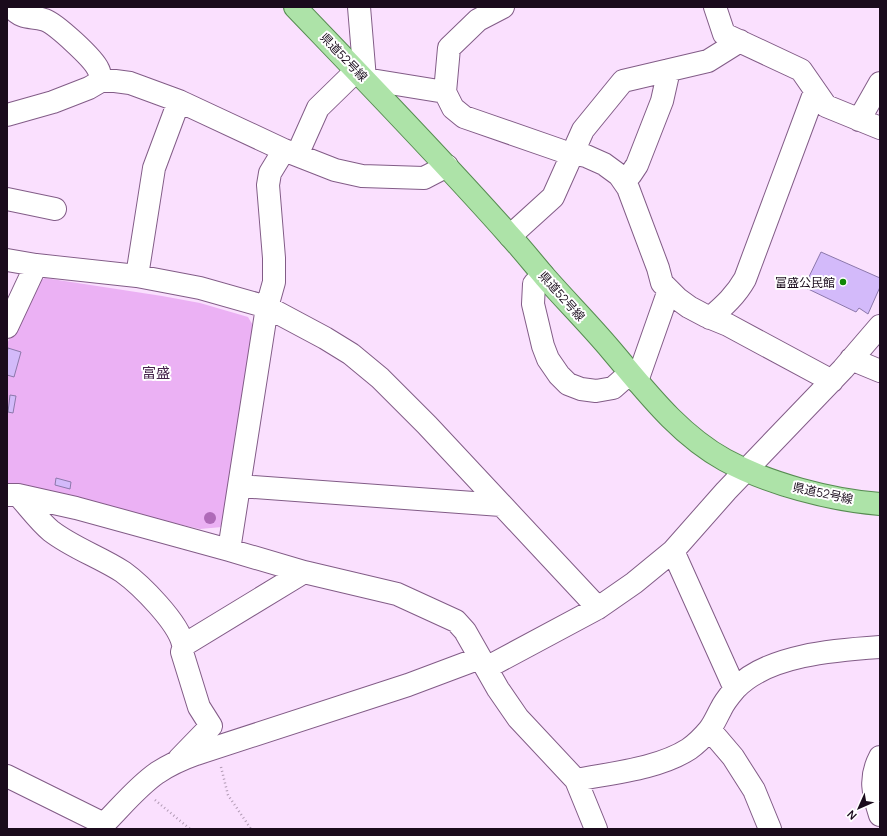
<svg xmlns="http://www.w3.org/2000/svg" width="887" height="836" font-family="Manrope,'Noto Sans JP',sans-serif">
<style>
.green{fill:#ebb1f4}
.building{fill:#d3bafa;stroke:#8c78ab}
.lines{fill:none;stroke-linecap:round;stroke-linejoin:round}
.minor-casing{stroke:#825c87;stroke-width:24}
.major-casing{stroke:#568b51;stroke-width:24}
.path{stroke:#b29bb5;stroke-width:2.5;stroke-dasharray:1 3;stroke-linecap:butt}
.minor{stroke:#fff;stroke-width:22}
.major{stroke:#ade3a8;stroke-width:22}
.tree{fill:#af6ab8}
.poi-dot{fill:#108705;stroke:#fff;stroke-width:1.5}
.labels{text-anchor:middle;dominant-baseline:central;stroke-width:4;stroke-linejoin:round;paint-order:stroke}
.street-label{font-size:12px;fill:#1a0b1c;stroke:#fff}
.poi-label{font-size:12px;fill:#1a0b1c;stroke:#fff;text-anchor:end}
.quarter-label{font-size:14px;fill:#442149;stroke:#fff}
</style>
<rect width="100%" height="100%" fill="#fae0fe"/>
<path class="green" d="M45,278L162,296L200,303L248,317L254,327L222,527L200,529L7,485V344L36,282Z"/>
<path class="building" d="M821,252L880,278V287L868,314L859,308L856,312L804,287Z
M8,348L21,352L14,377L7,375V353Z
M10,395L16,396L13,413L8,412Z
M56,478L71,482L70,489L55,485Z"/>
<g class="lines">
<defs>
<path id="minor" d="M11,7C24,21 31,15 45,20C56,24 93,58 98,69C100,72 100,77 101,81
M359,7L365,79L445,92
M503,7L478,20L449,48L445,92L453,108L464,117L562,151L586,156L604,164L619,175L628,188L658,268L662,283L678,299L689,307L706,316L728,325L832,381
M715,7L724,34L801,70L826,106L880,128
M7,115L53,102L89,88L101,81H115L130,83L179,101L284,150L335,170L362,176L424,178L447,166
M859,120L880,83
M297,155L318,108L357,70
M624,182L631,174L637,165L662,101L669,70
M7,199L55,209
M510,236L553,197L583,130L623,81L708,61L740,41
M7,260L36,265L137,276L200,288L267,307L325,338L351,354L380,378L427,425L598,608
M543,275L534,284L533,304L543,346L548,359L559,375L568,384L581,389L596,391L613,388L630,373
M137,276L154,168L179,101
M710,318C724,306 736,295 745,279L815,91
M7,327L36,265
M851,359L880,371
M637,381L669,290
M239,486L501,505
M7,495H18L76,508L229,550L304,572L397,594L456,621L465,631L498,689L518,718L576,780C611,773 658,769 689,749C696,744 704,736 709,730C714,724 717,716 721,709C724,702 730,695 735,689C767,655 835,650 880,647
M18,495C29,507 39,521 51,531C73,548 100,557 123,572C141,585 178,622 183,644C184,646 183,649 182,652L199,707L211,726L179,759
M229,550L267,307L274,282V258L268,185L270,173L284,150
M673,551L735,689
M184,645L304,572
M486,668L598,608L634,583L673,551L726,491L843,369L880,326
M710,730L733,757L754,790L770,829
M880,757C869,778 873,793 880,815
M7,776L104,824
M576,780L596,829
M101,829L104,824C121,807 137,787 157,773C169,765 182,759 196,754L408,685L480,658"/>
<path id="major" d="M295,7C367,82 440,157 509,235C522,249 533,263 545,277C567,302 590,325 611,350C645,390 678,434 725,460C769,484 830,500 880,504"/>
</defs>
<use href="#minor" class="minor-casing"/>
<use href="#major" class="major-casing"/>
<path class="path" d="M221,767L228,795L251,829
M155,800L190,829"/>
<use href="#minor" class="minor"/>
<use href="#major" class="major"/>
</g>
<circle class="tree" cx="210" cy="518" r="6"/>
<circle class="poi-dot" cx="843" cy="282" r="4"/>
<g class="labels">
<g class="street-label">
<text transform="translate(344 57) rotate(46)">県道52号線</text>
<text transform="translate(562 296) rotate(48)">県道52号線</text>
<text transform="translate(823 493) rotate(12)">県道52号線</text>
</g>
<g class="poi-label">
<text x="835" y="282">富盛公民館</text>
</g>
<g class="quarter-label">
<text x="156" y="372">富盛</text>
</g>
</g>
<rect width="887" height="836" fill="none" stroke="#1a0b1c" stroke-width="16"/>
<g transform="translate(859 808) rotate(225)" stroke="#ffffff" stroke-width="3" paint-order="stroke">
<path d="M0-3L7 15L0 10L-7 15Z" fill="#1a0b1c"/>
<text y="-6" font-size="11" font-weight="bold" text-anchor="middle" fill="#1a0b1c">N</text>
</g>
</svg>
